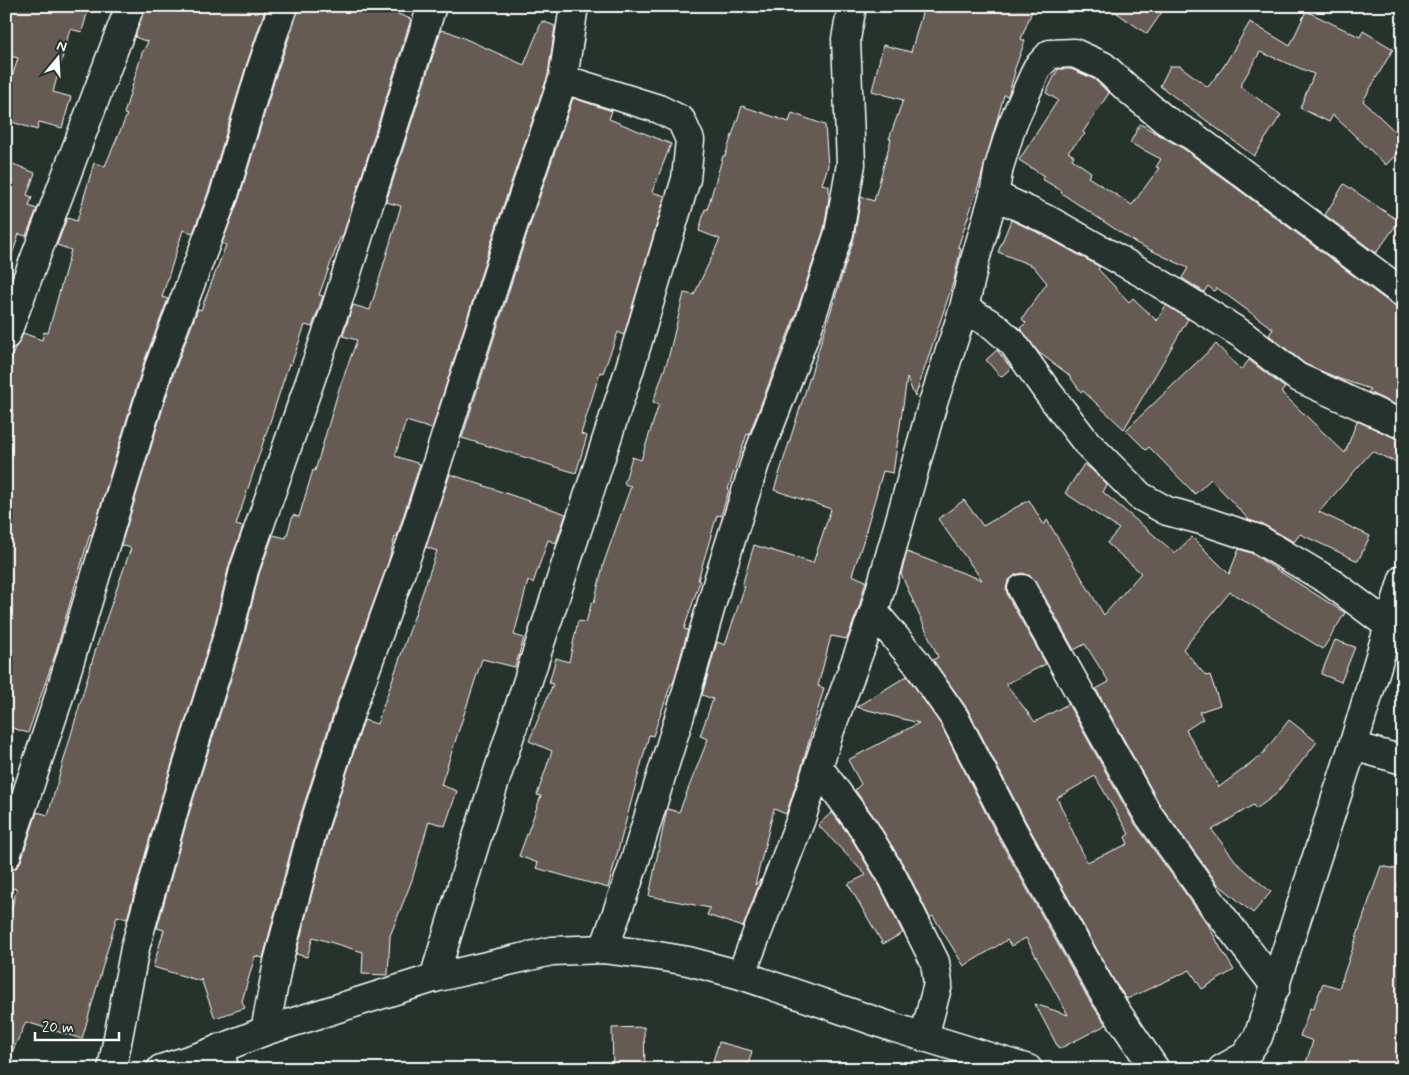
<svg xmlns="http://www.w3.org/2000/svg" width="1409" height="1075" font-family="Mynerve,sans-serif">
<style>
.building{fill:#665a55;stroke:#fff;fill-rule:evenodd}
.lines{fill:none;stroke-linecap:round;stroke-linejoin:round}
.street-casing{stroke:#fff;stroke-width:31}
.secondary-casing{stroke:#fff;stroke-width:31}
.street{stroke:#26332d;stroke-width:28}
.secondary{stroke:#26332d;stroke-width:28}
</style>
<rect width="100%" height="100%" fill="#26332d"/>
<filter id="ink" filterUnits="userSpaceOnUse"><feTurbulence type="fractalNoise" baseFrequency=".02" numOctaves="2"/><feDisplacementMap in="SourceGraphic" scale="10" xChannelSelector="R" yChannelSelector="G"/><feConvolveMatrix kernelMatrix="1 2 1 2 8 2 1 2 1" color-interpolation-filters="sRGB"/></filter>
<g filter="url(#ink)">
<path class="building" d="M6,6H89L82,32L70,29L53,92L71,97L62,128L39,122L37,130L6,120V96L18,58L6,55Z
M145,6L266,7L246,66L209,190L193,233L183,230L162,297L168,299L144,362L92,535L90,534L55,655L28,733L6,726V467L13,414L6,412V373L15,348L20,341L23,333L42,340L44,332L48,333L71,250L57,245L67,218L77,221L94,163L105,166L127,115L124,114L142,53L148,42L135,37Z
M300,6H377L411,19L342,238H340L319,295L323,296L321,302L312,327L305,325L291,365L289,364L236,525L243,527L229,565L214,628L160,802L127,919L117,916L82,1039L26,1022L6,1065V927L17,889L6,887V871L16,868L21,861L37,812L48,815L96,648L131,548L121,545L174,372L198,309L201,310L226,245L222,243L239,199L276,75Z
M924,6H1034L1021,39L1025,41L1014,71L1015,72L1008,96L1004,95L980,181L958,247L961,248L954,280L915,397L907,378L893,473L883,471L866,530H867L852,575L866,581L859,607L847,639L831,636L818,686L824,688L802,766L786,814L774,809L755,885L761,879L743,927L707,915L710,908L649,896L667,809L679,812L708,739L700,736L713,699L702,695L717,642L725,645L745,586H742L754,545L813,563L831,509L774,490L854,238L861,197L874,201L891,139H889L903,100L872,91L883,45L911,52Z
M1107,6H1166L1147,34Z
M1306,11L1360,37L1363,31L1393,49L1363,101L1403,139V147L1386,165L1333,115L1329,122L1300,108L1314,74L1260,52L1240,86L1281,115L1254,156L1160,86L1170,66H1180L1208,87L1224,66L1250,22L1290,46Z
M542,21L555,26L548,75L497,224L432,429L406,421L395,456L420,464L397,536L395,537L388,563L336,705L298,823L263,958L255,956L242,1001L245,1008L215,1018L201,979L200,981L153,967L164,930L157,928L190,810L244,637L259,574L273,535L286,538L293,515L299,517L313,470L315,471L339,389L357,340L343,336L353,305L370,310L401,206L386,202L441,30L450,32L524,65Z
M1058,69H1071L1094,79L1109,93L1083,132L1085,134L1068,152L1074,156L1072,159L1091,172L1088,177L1132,205L1159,168L1156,167L1161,159L1130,143L1140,124L1184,149L1394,306L1403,308V408L1368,392L1370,389L1340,379L1305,364L1269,335L1273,329L1217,288L1214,291L1208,286L1204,292L1182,278L1188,268L1136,243L1061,193L1062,191L1042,179L1044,176L1019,160L1058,100L1046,93Z
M573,98L612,111L609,119L671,144L652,192L665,196L624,335L618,332L603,373L600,372L581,434L587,436L576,473L462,438L527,234Z
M742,106L789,122L792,113L825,125L828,166L822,184L829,186V197L824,229L795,316L749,435L747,434L728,489L729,490L721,516L717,515L698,580L700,581L684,629L688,630L673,684H671L653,736L649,735L608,888L536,868L538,863L519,856L541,796L537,795L552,751L529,741L553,684L549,683L556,658L569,662L578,621L586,622L592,602L594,603L604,562L631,486L624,484L632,457L641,460L659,404L653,402L668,359L684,293L694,295L720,239L699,231L705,209L707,210L723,156H725Z
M6,161L35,173L27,195L32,197L29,206L37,209L26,236L19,234L10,261L6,260Z
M1344,184L1399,221L1376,253L1325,215Z
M1011,220L1043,235L1100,267L1098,269L1129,302L1133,298L1157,321L1166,305L1188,319L1124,429L1083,391L1081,392L1068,374L1038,352L1020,328L1026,323L1022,319L1047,283L1033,266L998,252Z
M1216,344L1241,370L1249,360L1285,388L1281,392L1345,453L1357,421L1397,439L1403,440V466L1372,451L1319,512L1370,536L1358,561L1300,534L1294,542L1266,526L1249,520L1211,479L1195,494L1149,447L1146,450L1126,430Z
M997,350L1011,368L1001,377L986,360Z
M1084,464L1091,469L1107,485L1103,492L1175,553L1192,537L1229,574L1239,549L1251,553L1345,613L1323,649L1230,592L1183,649L1206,676L1210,675L1220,705L1199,712L1203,719L1186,730L1219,787L1261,756L1289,720L1317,742L1275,795L1256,809L1253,805L1212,830L1238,864L1271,892L1253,913L1218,884L1160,805L1096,689L1109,682L1085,644L1074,650L1036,581L1030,576L1023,573L1015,575L1008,581L1006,589L1008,597L1046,664L1006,684L1035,722L1068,704L1133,821L1209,926L1221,949L1234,970L1202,989L1190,970L1127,999L1116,984L1026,822L968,710L933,660L938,657L901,574L907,552L982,580L938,519L964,500L983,526L1029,500L1044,525L1047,520L1104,615L1141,573L1107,543L1119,529L1065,493ZM1095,776L1129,834L1125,837L1128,844L1087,862L1057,798Z
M450,474L566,514L556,543L548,540L533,583L528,581L514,635L524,638L515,667L482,659L441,785L457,791L445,826L429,821L412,880L390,936L388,975L362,974L363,952L313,937L307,957L296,954L328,832L364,720L377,724L437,551L426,547Z
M1335,640L1355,647L1341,682L1321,674Z
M907,676L941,725L998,837L1089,1000L1106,1025L1059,1049L1035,1004L1068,1015L1026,938L1011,946L1007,940L964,966L933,916L930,918L907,871L877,821L855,790L861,784L848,760L919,723L856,707Z
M832,812L851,838L879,885L903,933L883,944L848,884L866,875L818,825Z
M1381,866L1401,870L1396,891L1403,893V1065L1394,1063L1393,1069H1304L1313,1041L1300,1036L1310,1008L1313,1009L1323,983L1339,988Z
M644,1027L645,1069H613L612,1028Z
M719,1042L752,1051L747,1069H729L712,1064Z"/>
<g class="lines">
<defs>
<path id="street" d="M994,195L1050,221L1148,276L1243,335L1297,377L1403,425
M964,308L994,326L1013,343L1047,391L1086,442L1140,496L1167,511L1201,520L1258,539L1329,581L1388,625
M6,335L130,6
M1022,589L1147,813L1217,910L1276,987
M874,612L916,662L954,717L1012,829L1103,992L1155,1069
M1353,746L1403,760
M819,768L864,829L893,878L935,962L938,984L924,1037
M6,856L57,703L159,367L224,195L261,70L283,6
M604,949L632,870L681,712L718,581L755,463L807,330L839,233L851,164L846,39L852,6
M741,975L801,819L830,730L874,612L933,403L964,308L975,260L994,195L999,167L1012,125L1037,68L1050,54L1074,53L1103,66L1128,89L1165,120L1193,136L1403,293
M434,978L481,824L629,371L686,179L690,140L681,120L659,109L563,79
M265,1031L278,962L313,828L351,710L412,541L512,229L563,79L574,6
M220,1048L224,1069
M112,1069L135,948L175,806L229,632L244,570L336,307L432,6"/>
<path id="secondary" d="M161,1069L204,1055L265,1031L434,978L552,951L604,949L652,955L688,961L741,975L892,1027L1028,1069
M1222,1069L1245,1056L1258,1037L1353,746L1403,579"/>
</defs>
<use href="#street" class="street-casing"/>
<use href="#secondary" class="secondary-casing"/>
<use href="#street" class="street"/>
<use href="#secondary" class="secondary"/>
</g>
</g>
<rect width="1409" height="1075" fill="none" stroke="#26332d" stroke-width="25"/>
<rect x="12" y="12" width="1384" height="1050" fill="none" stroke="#fff" stroke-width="2" filter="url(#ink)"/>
<g transform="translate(58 58) rotate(18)" stroke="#26332d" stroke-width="4" paint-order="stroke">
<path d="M0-4L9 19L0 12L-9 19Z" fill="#ffffff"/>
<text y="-8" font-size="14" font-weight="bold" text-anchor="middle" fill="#ffffff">N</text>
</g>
<path d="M35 1032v8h84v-8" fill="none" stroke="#ffffff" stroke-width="2.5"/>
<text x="42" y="1032" font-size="15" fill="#ffffff" stroke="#26332d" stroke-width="4" paint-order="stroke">20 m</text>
</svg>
